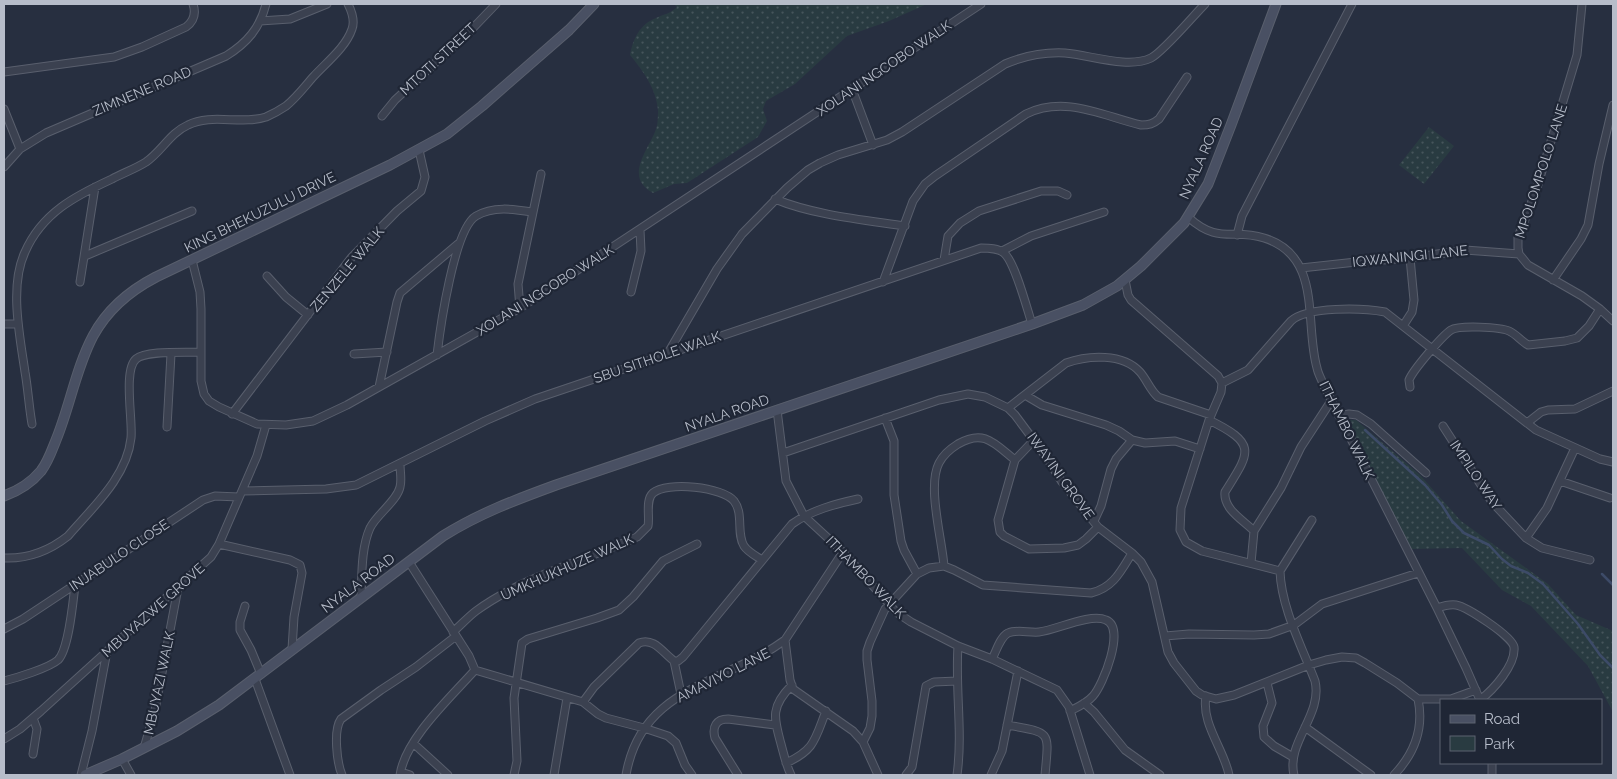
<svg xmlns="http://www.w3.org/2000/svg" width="1617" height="779" font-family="Raleway,sans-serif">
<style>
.green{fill:url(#green-dots)}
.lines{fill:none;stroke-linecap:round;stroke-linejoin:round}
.stream{stroke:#3d4b68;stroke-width:2.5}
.street-casing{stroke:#595f6d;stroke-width:9}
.secondary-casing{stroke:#595f6d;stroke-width:11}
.street{stroke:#3b4150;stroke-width:7}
.secondary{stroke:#495063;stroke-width:9}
.labels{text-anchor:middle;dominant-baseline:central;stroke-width:4.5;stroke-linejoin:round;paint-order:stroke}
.street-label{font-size:14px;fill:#b7bdca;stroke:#1f2635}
</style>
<defs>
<pattern id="green-dots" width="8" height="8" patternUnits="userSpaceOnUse" patternTransform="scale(1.25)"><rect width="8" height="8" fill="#293b41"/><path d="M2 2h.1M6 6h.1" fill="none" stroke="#46555b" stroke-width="1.8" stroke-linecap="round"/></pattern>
</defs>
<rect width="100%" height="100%" fill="#272f40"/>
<path class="green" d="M674,4H927L889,21L847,36L795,84L766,101L763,109L767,121L758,137L687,183L674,184L653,193C650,191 646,189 644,186C629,170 651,145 656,129C658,124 658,115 658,110C656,88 643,71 630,55C633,39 640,24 656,18C664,14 670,14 677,7Z
M1429,127L1454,146L1424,184L1399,165Z
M1345,420H1356L1420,475L1461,521L1548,584L1576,615L1613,631V712L1588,666L1531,606L1502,590L1462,548L1411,549Z"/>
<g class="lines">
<path class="stream" d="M1365,430L1425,485L1442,505L1452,521L1464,533L1489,545L1502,559L1511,566L1528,573L1543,584L1578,624L1600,655L1613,668
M1602,574L1613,585"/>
<defs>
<path id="street" d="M1582,4L1577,55L1536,191L1518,237V248L1519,254L1528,265L1582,296L1600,309L1613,321
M260,21L290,19L327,4
M4,72L114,57L142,47L186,27C194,21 196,13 193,4
M852,89L873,145
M4,109L20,149
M382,116L395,100L473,28L496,4
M4,167L20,149L46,133L226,56C247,43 260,28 266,4
M775,199C813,215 865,220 905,226
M1188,217C1219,245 1232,228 1264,238C1323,256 1304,323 1317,368C1318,374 1322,380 1324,386L1437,608L1466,668L1480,700
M1237,235L1242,216L1352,4
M1002,251L1031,236L1104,212
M85,256L192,211
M192,260L200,292L201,309V381L204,394L209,401L219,407L257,424L286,425L313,421L347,405L520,308L981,4
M944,260L948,236L960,223L979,211L1041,191H1058L1067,195
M1301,268L1356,262L1410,258L1465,250L1519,254
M267,276L286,297L308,315
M1125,280L1128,295L1131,300L1218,376L1222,383
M1553,280L1581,239L1588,225L1599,164L1613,105
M80,282L95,187
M883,282L913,201L925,184L935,176L1026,114C1065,95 1103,116 1141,125C1149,125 1153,124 1159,119L1187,77
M631,292L641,251L640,230
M520,308L518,284L541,174
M4,324H17
M1403,326L1412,312L1414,300L1410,258
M668,353L717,269L742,234L787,188L808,170L820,163L838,155L887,140L902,132L1005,64C1024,56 1044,52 1065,53C1090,55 1128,69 1151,58C1163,52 1194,15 1205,4
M354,354L387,352
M437,355C440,329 454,229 476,216C493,206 513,209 532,212
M1222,383L1248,370L1291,321C1307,306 1363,308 1385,312L1536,430L1600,459L1613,462
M1222,383L1221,392L1209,420L1181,508L1180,530L1186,542L1202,551L1280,571
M379,387L397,302L400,293L458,244
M1410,387L1409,380C1413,370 1442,336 1451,330C1459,325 1500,327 1509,331C1516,334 1521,341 1528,345L1565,341L1577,338L1589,326L1600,309
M1025,395L1042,405L1106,425L1119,431L1132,440L1145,443L1175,441L1200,449
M1008,408L1066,363C1088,355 1123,353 1140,372C1147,380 1150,390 1158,397L1211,415
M777,410L786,481L804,516L843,552L896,612L911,622L958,646L992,659L1057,690L1069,707L1090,775
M232,414L351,258L397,211L421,191L425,177L419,150
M1339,416L1349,414L1357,415L1371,424L1426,473
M885,418L894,441V495L901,541L904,550L917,574
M1209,420C1258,444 1250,452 1225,492C1223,509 1243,520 1254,531
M1527,423L1541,412L1548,410L1575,409L1613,391
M32,424C29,407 28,389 25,372C20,337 9,286 25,252C42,213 75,196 112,179C123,173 135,169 146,162C162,151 170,133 188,125C211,113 241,125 266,117C273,114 280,110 286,106C297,97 305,86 314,76C327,62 346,47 352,29C355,21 352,12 348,4
M1443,426L1492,502L1526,538L1542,548L1590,560
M167,427L171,354
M1034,440L1015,460L998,520L1000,532L1004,536L1029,549L1064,548L1078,545L1086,539L1098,527
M783,453L939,400L968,394L985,397L1008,408L1015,415L1047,458L1062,482L1098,527L1132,553L1141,562L1152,582L1168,652L1174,663L1196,691L1202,695L1216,699L1234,695L1309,665L1326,660L1342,657L1356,658L1365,663L1397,683L1418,699H1451L1476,690
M1560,481L1610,498
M242,491L326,489L356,485L485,421L535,399L981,248C989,248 998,248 1004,253C1015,262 1027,309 1032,324
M1094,521L1101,506L1111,469L1116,459L1132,440
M1526,538L1547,508L1575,448
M219,544L290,560L300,565L302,573L294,617L292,649
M4,558C28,559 49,551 68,536C92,508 127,477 131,438C133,421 123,370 136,359C147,350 186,353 200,352
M409,562L469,656L475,670
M1251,563L1254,531L1281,488L1301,447L1331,401
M944,566C942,539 927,486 939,463C943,455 950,449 958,444C984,429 994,443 1015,460
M1280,571C1281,607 1302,647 1315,681C1323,715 1286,742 1294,775
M1280,571L1312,520
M361,597C362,575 361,548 370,528C377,514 397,501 400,487C402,480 400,472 400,464
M245,606L240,622V630L251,650L261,674
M1437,608C1443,606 1449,604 1456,605C1467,607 1512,636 1514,647C1516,665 1493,690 1480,700
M4,629L23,619L203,500L215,496L239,497
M453,632C461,625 468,617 476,611C524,576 584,561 637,537L648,526C650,517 645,500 653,493C667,481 723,487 734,501C744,514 736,533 744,546C748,552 756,556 762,560
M1165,636L1189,634L1254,635L1269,634L1294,625L1322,604L1418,573
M785,640L790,680L793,689L853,731L863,742L878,775
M992,659C996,652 1000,637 1008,633C1017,629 1029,633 1039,632C1056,630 1090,613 1106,620C1126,628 1103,685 1093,696C1087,703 1078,707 1070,711
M674,661L681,694
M475,670L583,702L598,714L606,718L644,728L668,736L676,743L685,765L692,775
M255,679L290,775
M4,681C16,678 49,668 58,660C69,649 73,601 75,585
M1267,683L1272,703L1263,726L1264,737L1274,746L1293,757
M1206,696C1201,724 1224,749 1229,775
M583,702L594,687L639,643C654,637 663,653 674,661H678L683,657L792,524C812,510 835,504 858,499
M1084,703L1094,712L1125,750L1160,775
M33,718L37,729L33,754
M1007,725C1052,733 1049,730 1045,775
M1305,727L1371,775
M4,739L20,729L41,711L211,557L219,544L257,456L266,425
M863,742L870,728L872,716V701L867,660V651L870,642L885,609L917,574L929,568L944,566L954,570L983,585L1091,593C1113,588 1121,571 1132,553
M413,743L448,775
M144,748L155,710L178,588
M122,759L131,775
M786,763C815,750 815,739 826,711
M1492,763V775
M401,772L410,775
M81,775L92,731L107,651
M342,775C337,763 333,730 341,719L381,690L416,667L456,636
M400,775C405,739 451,697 475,670
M514,775L517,761L514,698L522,643L528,639L597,618L619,610L633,597L663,561L697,544
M554,775L567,698
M626,775C641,686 725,684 785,640L843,552
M738,775L715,738C712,727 716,719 728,719L775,725
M791,775C786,765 784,755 781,744C774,718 770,707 792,685
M906,775L912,767L926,686L934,682L957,681
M957,775C963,732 955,689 958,646
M991,775L1002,751L1018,671
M1394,775C1414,754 1424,728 1418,699"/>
<path id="secondary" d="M4,496C18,491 31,483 41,471C48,462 52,450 56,440C70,406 76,368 93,336C107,310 129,291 156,277L390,165L447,134L482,106L569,30L594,4
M85,775L122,759L177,731L219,705L443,536C480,513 515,500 556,485L1032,324L1083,305L1117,286L1141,266L1184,223L1208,184L1231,125L1276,4"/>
</defs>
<use href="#street" class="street-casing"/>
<use href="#secondary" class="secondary-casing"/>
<use href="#street" class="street"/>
<use href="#secondary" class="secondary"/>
</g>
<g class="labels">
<g class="street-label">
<text transform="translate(438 59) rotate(-43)">MTOTI STREET</text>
<text transform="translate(884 68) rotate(-34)">XOLANI NGCOBO WALK</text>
<text transform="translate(142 91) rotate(-23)">ZIMNENE ROAD</text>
<text transform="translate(1201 158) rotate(-66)">NYALA ROAD</text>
<text transform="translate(1541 171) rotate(-72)">MPOLOMPOLO LANE</text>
<text transform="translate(260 212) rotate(-26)">KING BHEKUZULU DRIVE</text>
<text transform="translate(1410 256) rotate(-6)">IQWANINGI LANE</text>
<text transform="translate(347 269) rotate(-50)">ZENZELE WALK</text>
<text transform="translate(545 290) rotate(-32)">XOLANI NGCOBO WALK</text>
<text transform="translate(657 357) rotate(-19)">SBU SITHOLE WALK</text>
<text transform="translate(727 413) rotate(-19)">NYALA ROAD</text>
<text transform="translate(1347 430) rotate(64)">ITHAMBO WALK</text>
<text transform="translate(1476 475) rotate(56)">IMPILO WAY</text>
<text transform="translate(1061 476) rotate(54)">IWAYINI GROVE</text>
<text transform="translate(119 555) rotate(-34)">INJABULO CLOSE</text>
<text transform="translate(567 567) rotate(-24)">UMKHUKHUZE WALK</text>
<text transform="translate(866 577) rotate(46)">ITHAMBO WALK</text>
<text transform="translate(358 583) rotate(-37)">NYALA ROAD</text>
<text transform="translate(153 610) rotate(-42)">MBUYAZWE GROVE</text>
<text transform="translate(723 675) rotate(-27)">AMAVIYO LANE</text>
<text transform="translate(159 683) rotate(-78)">MBUYAZI WALK</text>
</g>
</g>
<rect width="1617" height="779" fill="none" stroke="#b7bdca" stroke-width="10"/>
<rect x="1440" y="699" width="162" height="65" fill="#1f2635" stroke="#5c6271"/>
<rect x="1450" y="715" width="25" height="8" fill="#495063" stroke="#5c6271"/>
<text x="1484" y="724" font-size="15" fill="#b7bdca">Road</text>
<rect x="1450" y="736" width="25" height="15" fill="#293b41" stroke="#5c6271"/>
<text x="1484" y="749" font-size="15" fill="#b7bdca">Park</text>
</svg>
